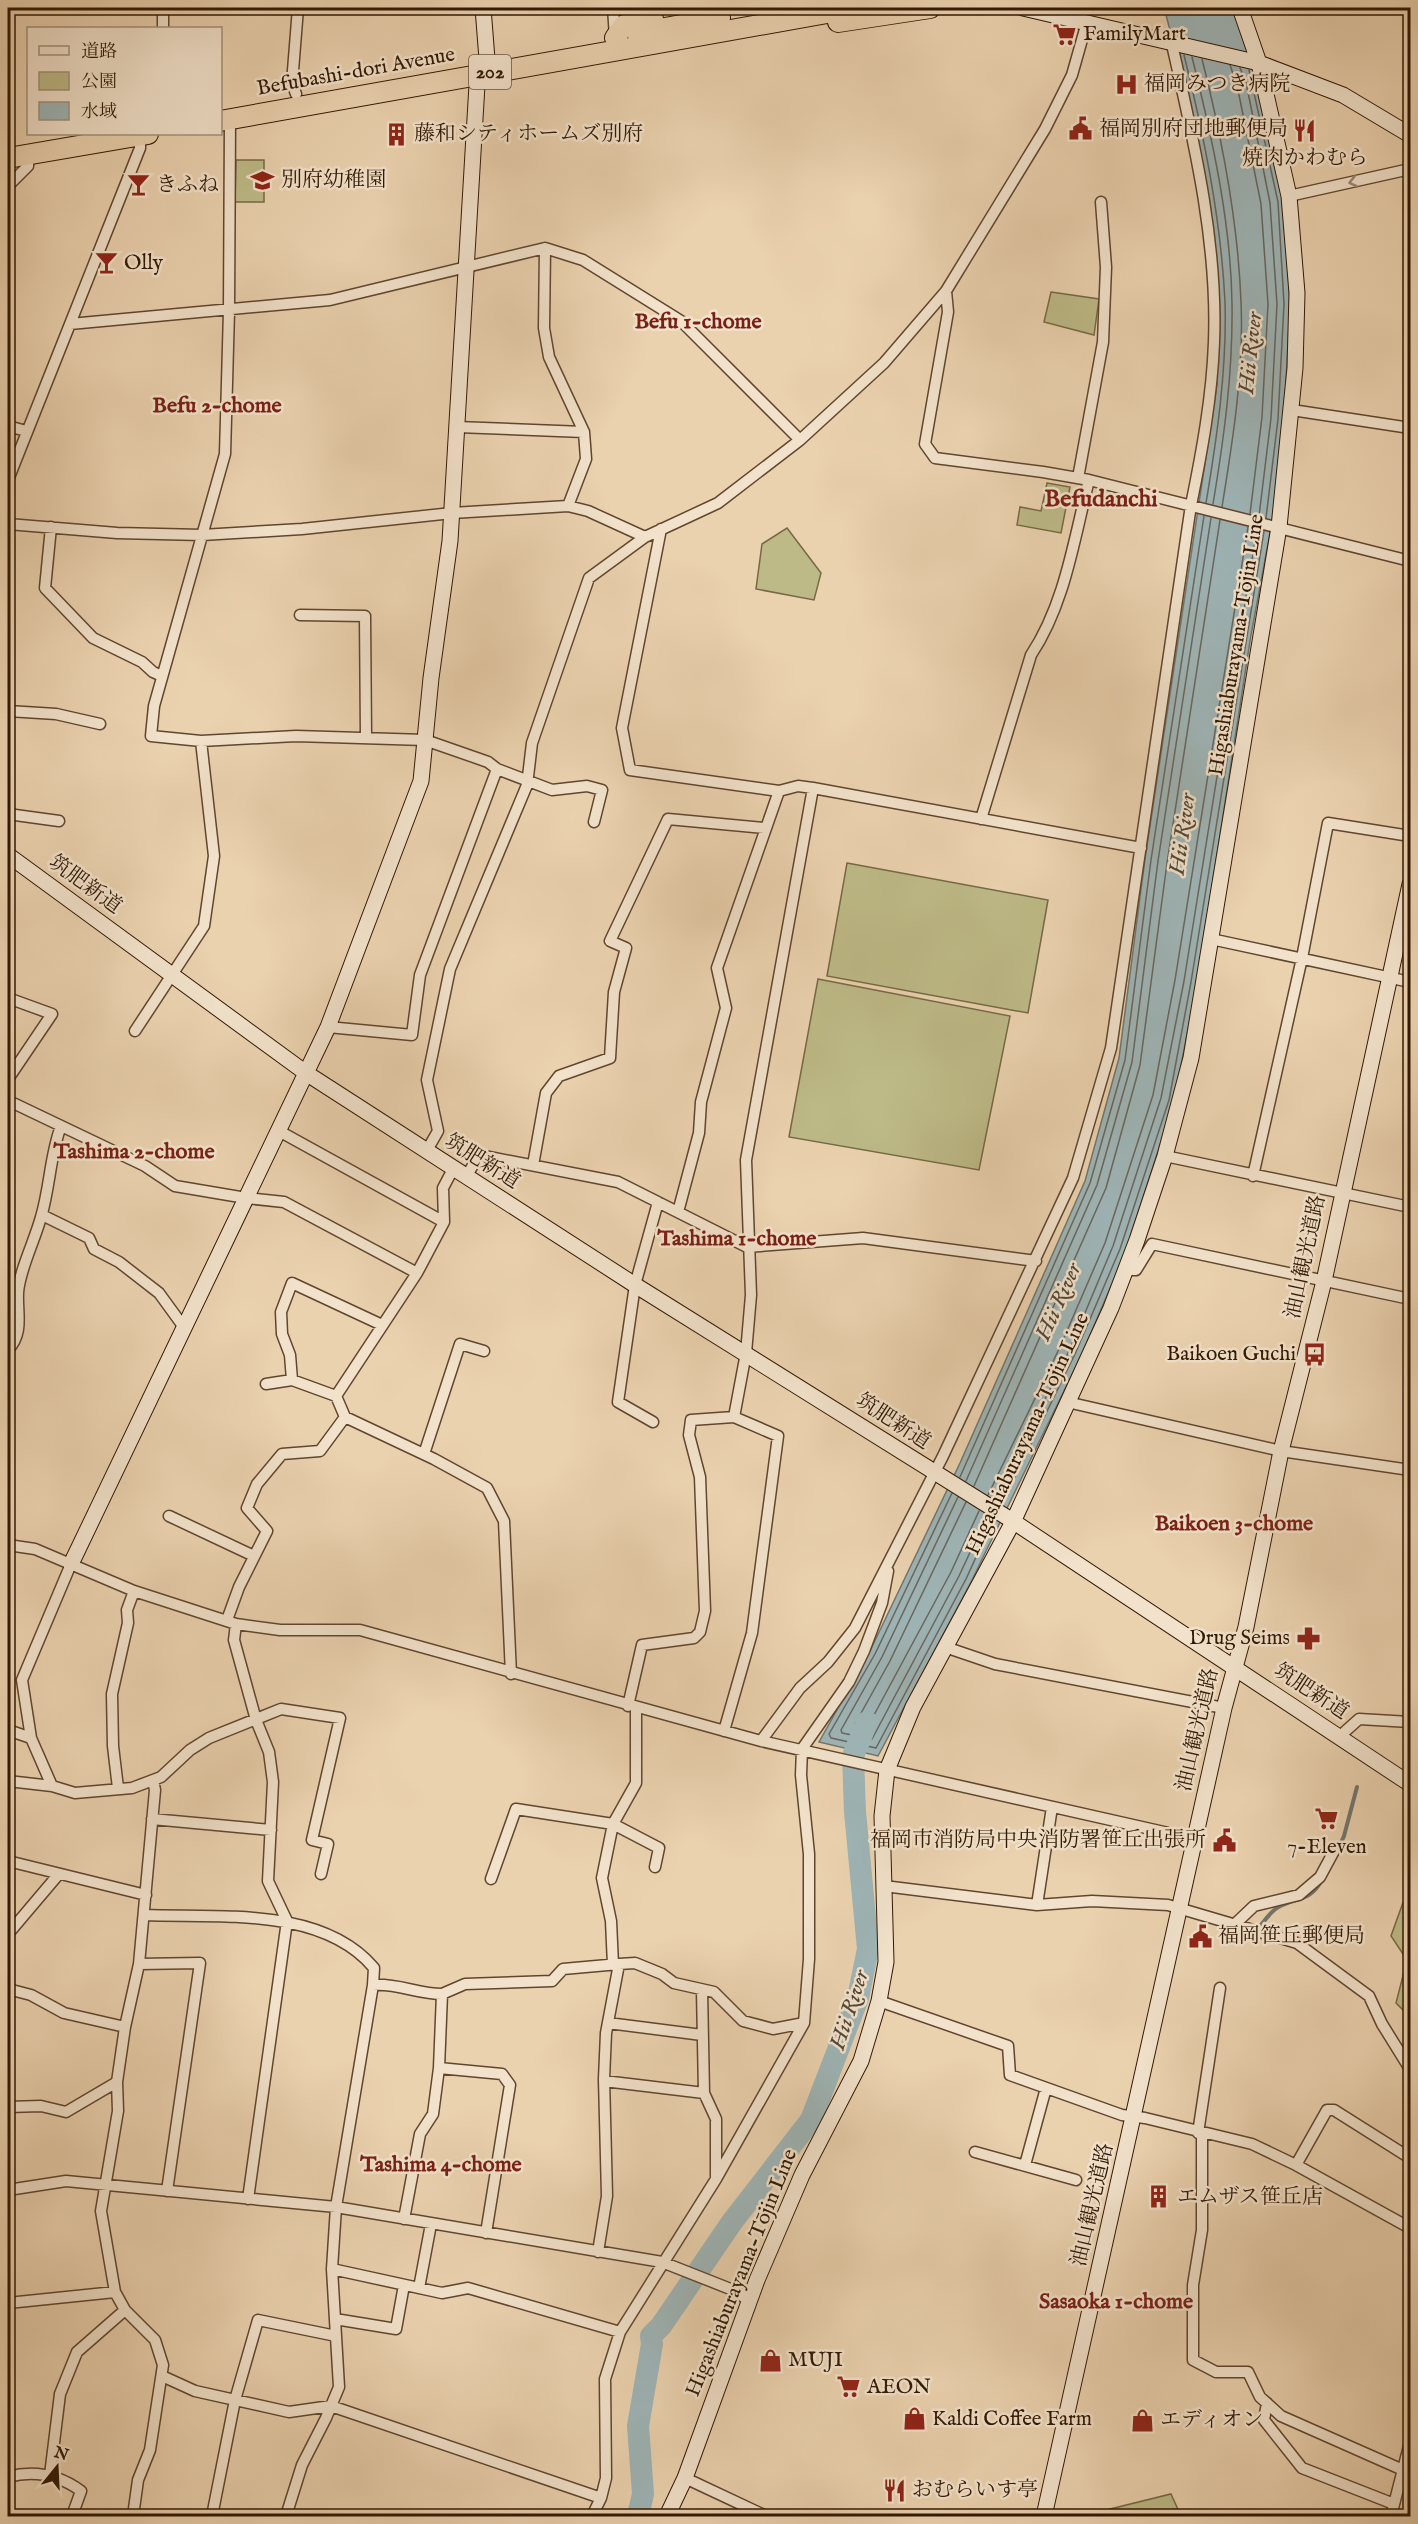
<svg xmlns="http://www.w3.org/2000/svg" width="1418" height="2524" font-family="'IM FELL English','Noto Serif JP',serif">
<style>
.green{fill:#bdba87;stroke:#776945;stroke-width:1.5}
.water{fill:#9eb5b7;stroke:#72766f;stroke-width:1.5}
.lines{fill:none;stroke-linecap:round;stroke-linejoin:round}
.shore{stroke:#68665d;stroke-width:1.5}
.stream{stroke:#72766f;stroke-width:4}
.river{stroke:#9eb5b7;stroke-width:22}
.street-casing{stroke:#60462e;stroke-width:13}
.secondary-casing{stroke:#311803;stroke-width:17}
.highway-casing{stroke:#311803;stroke-width:22}
.street{stroke:#f2e2cb;stroke-width:10}
.secondary{stroke:#f2e2cb;stroke-width:15}
.highway{stroke:#ebd2af;stroke-width:20}
.oneway{stroke:#9b8771}
.labels{text-anchor:middle;dominant-baseline:central;stroke-width:5;stroke-linejoin:round;paint-order:stroke}
.shield{fill:#f2e2cb;stroke:#6b553f;stroke-width:1.5}
.shield-label{font-size:20px;font-weight:bold;fill:#311803}
.poi-label{font-size:21px;fill:#311803;stroke:#f2e2cb;text-anchor:start}
.street-label{font-size:21px;fill:#311803;stroke:#f2e2cb}
.neighbourhood-label{font-size:22px;font-weight:bold;fill:#7a1f14;stroke:#f2e2cb}
.water-label{font-size:22px;font-style:italic;fill:#524739;stroke:#f2e2cb}
.quarter-label{font-size:24px;font-weight:bold;fill:#7a1f14;stroke:#f2e2cb}
</style>
<rect width="100%" height="100%" fill="#ebd2af"/>
<filter id="stains"><feTurbulence type="fractalNoise" baseFrequency=".00333" numOctaves="4"/><feColorMatrix values="0 0 0 0 .2 0 0 0 0 .09 0 0 0 0 .02 0 0 0 .5 -.17"/></filter>
<radialGradient id="worn" r=".72"><stop offset=".6" stop-color="#630" stop-opacity="0"/><stop offset="1" stop-color="#630" stop-opacity=".3"/></radialGradient>
<path class="green" d="M236,160H264V202H235Z
M1051,292L1099,299L1094,335L1044,322Z
M1047,483L1070,487L1061,533L1017,525L1020,507L1041,511Z
M787,528L821,573L814,600L756,589L762,544Z
M847,863L1048,900L1028,1013L827,976Z
M818,979L1010,1016L979,1170L789,1137Z
M1410,1883V2017L1396,2003L1407,1960L1391,1936Z
M1171,2494L1181,2516H1089L1090,2514Z"/>
<path class="water" d="M1164,8H1232L1259,78L1284,202L1290,304L1284,419L1276,501L1251,635L1197,983L1174,1101L1126,1251L1081,1356L971,1582L878,1756L819,1742L870,1651L960,1463L1027,1312L1085,1181L1119,1058L1145,859L1217,384L1219,303L1191,107Z"/>
<g class="lines">
<path class="shore" d="M1184,55C1204,136 1221,219 1225,302C1227,369 1217,437 1206,503
M1192,57C1212,137 1231,222 1232,304C1233,372 1224,438 1213,504
M1202,59C1222,138 1238,220 1241,302C1244,371 1233,439 1222,507
M1230,65L1237,85L1261,204L1268,304L1262,417L1250,514
M1240,68L1246,82L1270,203L1277,304L1271,418L1259,516
M1249,70L1278,202L1284,304L1278,419L1266,518
M960,1477L1090,1183L1125,1060L1151,860L1204,516
M966,1481L1097,1185L1132,1062L1158,861L1211,518
M974,1486L1106,1188L1140,1065L1167,863L1220,520
M952,1493L875,1654L829,1734L831,1738L876,1748L966,1579L993,1520
M988,1495L1060,1347L1105,1243L1153,1095L1175,980L1248,527
M958,1497L882,1657L841,1730L842,1733L872,1739L959,1576L987,1516
M995,1499L1069,1351L1113,1246L1161,1098L1184,981L1257,529
M966,1502L890,1661L855,1724L856,1727L867,1728L951,1572L979,1511
M1002,1503L1075,1354L1120,1249L1169,1100L1191,982L1264,531"/>
<path class="stream" d="M1337,1852L1344,1836L1357,1787
M1257,1930C1263,1923 1270,1912 1277,1908C1297,1896 1309,1903 1322,1880"/>
<path class="river" d="M638,2516L643,2494L638,2426L652,2344L651,2336L661,2326L732,2222L811,2120L858,1998L868,1949L855,1812L853,1756L867,1722"/>
<defs>
<path id="street" d="M613,8L615,37
M163,28V8
M296,94L292,83L298,8
M230,119L229,311L225,454L154,706L151,736L201,741L296,736L425,740L488,762L497,769L420,975L412,1035L328,1027
M8,186L28,166L29,154
M1289,196L1410,169
M545,248L544,328L549,357L584,432L586,459L568,506
M946,291L948,312L925,444L935,458L1043,472L1089,480L1410,561
M70,324L330,300L545,248L583,260L681,321L800,440L718,503L645,537L589,578L532,743L527,785L450,969L427,1080L438,1131L426,1152
M1292,410L1410,428
M8,426L26,431
M457,427L584,432
M800,440L884,363L946,291L1045,129L1072,75L1087,22
M1078,478L1103,342L1106,267L1101,202
M8,480L140,148V134
M8,524L117,533L202,535L302,529L452,513L568,506L588,511L645,537
M51,527L45,588L93,638L142,662L153,672L162,676
M661,529L622,728L630,770L779,791
M300,615L365,616L366,738
M8,711L56,714L100,724
M497,769L552,790L587,786L602,790L594,822
M8,814L59,821
M981,819L1031,655C1065,604 1074,539 1089,480
M1211,939L1410,982
M8,998L52,1014L8,1079
M135,1031L204,926L214,856L201,741
M8,1103L11,1102L145,1166L175,1186L246,1198L284,1202L417,1273
M279,1131L444,1222
M1165,1156L1410,1207
M533,1165L546,1093L559,1076L610,1058L614,992L626,948L610,941L668,819L765,828
M453,1169L443,1188L444,1222L417,1273L336,1396L345,1417L434,1459L487,1488L504,1521L511,1674
M1253,1176L1302,958L1328,823L1410,836
M466,1177L479,1155L618,1182L747,1247L863,1238L1036,1261
M678,1212L699,1133L701,1102L726,1008L717,968L779,791L798,786L813,788L1141,848
M42,1215L89,1238L94,1249L119,1262L159,1293L183,1326
M1126,1270H1136L1152,1244L1410,1299
M8,1350C24,1332 17,1315 18,1293C19,1271 35,1240 41,1217C50,1187 50,1155 61,1126
M266,1384L292,1380
M336,1396L292,1380L290,1355L282,1334L281,1312L292,1283L382,1325
M1067,1402L1281,1451L1410,1470
M8,1410V1413
M653,1422L618,1402L635,1285L658,1202
M424,1454L460,1344L484,1351
M169,1516L254,1556
M8,1545L35,1549L134,1591L236,1624L280,1630H360L761,1741L1195,1839
M71,1564L22,1680L31,1738L52,1786L75,1793L132,1788L161,1777L190,1750L209,1738L281,1709L340,1718L312,1840L328,1844L321,1874
M227,1620L239,1587L267,1531L247,1508L257,1484L282,1454L320,1451L345,1417
M236,1624L234,1640L256,1720L269,1752L273,1782L268,1881L287,1921L248,2199
M945,1647L995,1664L1224,1708
M628,1706L642,1645L694,1638L700,1632L705,1611L700,1477L689,1435L691,1420L734,1417
M8,1730L31,1738
M724,1731L752,1633L778,1436L734,1417L746,1353L751,1295L746,1160L813,788
M1340,1736L1359,1719L1410,1722
M761,1741L800,1688L828,1662L855,1628L943,1456L1073,1178L1111,1048L1191,505C1202,451 1212,397 1214,342C1218,241 1193,138 1171,40
M8,1781L52,1786
M118,1788L113,1746L112,1694L128,1623L127,1610L134,1591
M152,1819L271,1830
M8,1861L146,1895
M491,1879L516,1809L613,1824L659,1848L655,1867
M884,1886L1037,1905L1092,1901L1168,1905L1297,1943L1369,1996L1382,2024L1410,2069
M1037,1905L1052,1807
M144,1915C218,1918 322,1906 374,1968L373,1985L336,2207L332,2269L339,2387L326,2418L302,2465L286,2516
M1235,1924L1254,1906L1299,1895L1320,1877L1334,1851
M8,1934L58,1875
M139,1964L200,1963L167,2191
M619,1964L635,1963L662,1974L674,1983L714,1992L743,2021L773,2029L804,2023
M613,1965L611,1921L602,1878L613,1824L636,1783V1708
M373,1985C397,1983 418,1994 442,1994L439,2068L502,2074L510,2085L486,2233
M8,1989L31,1995L64,2013L125,2027
M702,1990L704,2093L716,2119V2179
M442,1994L465,1984L552,1981L563,1969L619,1964L606,2033L604,2079L607,2196L598,2252
M879,2001L1008,2046L1010,2075L1122,2115L1145,2118L1252,2144L1296,2165L1410,2228
M608,2023L702,2035
M604,2081L704,2093
M8,2107L41,2106L66,2112L117,2082
M1198,2133L1220,1988
M1202,2133V2230L1193,2285V2360L1216,2372H1248L1260,2397L1281,2416L1403,2470
M975,2152L1076,2180
M1025,2165L1046,2088
M1296,2165L1327,2110H1334L1410,2158
M8,2190L66,2181L336,2207L662,2262L738,2292L750,2303
M404,2219L420,2134L433,2114L439,2068
M332,2269L442,2293L468,2288L620,2332L716,2179L804,2023L809,1959V1854L801,1775L802,1749L849,1682L864,1651L882,1603L888,1571
M419,2288L431,2224
M8,2303L115,2292
M335,2319L396,2329L404,2285
M162,2376L195,2391L289,2412L331,2406L601,2498L592,2516
M1267,2403L1264,2420L1302,2468L1394,2504
M50,2475L60,2394L77,2352L125,2310
M8,2477C34,2470 59,2475 81,2491L72,2516
M685,2478L766,2516
M601,2498L606,2478L605,2379L620,2332
M133,2516L138,2480L150,2450L163,2365L155,2340L125,2310L115,2292L101,2211L118,2111L117,2082L125,2027L139,1964L155,1790L153,1780
M212,2516L235,2400L258,2320L336,2336
M1391,2516L1410,2442"/>
<path id="secondary" d="M1023,8L1259,63L1343,95L1410,135
M8,855L306,1073L635,1285L1008,1518L1410,1784
M71,1564L328,1027L421,781L431,678L450,541L477,85L488,72L483,8
M667,2516L685,2478L757,2280L802,2175L861,2061L879,2001L886,1962L882,1816L887,1770L913,1707L1013,1522L1111,1308L1137,1240L1165,1156L1191,1058L1279,527L1295,368L1297,293L1289,196L1259,63L1240,8
M1044,2516L1224,1708L1246,1627L1281,1451L1324,1281L1410,884"/>
<path id="highway" d="M838,22L930,8
M637,33L720,18
M615,38L624,25L653,19
M220,121L855,8
M8,158L148,134"/>
</defs>
<use href="#street" class="street-casing"/>
<use href="#secondary" class="secondary-casing"/>
<use href="#highway" class="highway-casing"/>
<use href="#street" class="street"/>
<use href="#secondary" class="secondary"/>
<use href="#highway" class="highway"/>
</g>
<defs><path id="oneway-chevron" d="M-2-3.5L2.5 0L-2 3.5" fill="none" stroke-width="1.6" stroke-linecap="round" stroke-linejoin="round" transform="scale(1.5)"/></defs>
<use class="oneway" href="#oneway-chevron" transform="translate(1353 182) rotate(167)"/>
<defs>
<symbol id="supermarket-bare" viewBox="-9 -9 18 18"><path d="M-6-5.5h2.5l.6 2H6L4.5 2H-2.5L-4.4-4H-6ZM-1.5 3.2a1.3 1.3 0 1 0 .1 0ZM3 3.2a1.3 1.3 0 1 0 .1 0Z" fill="#8f2418" stroke="#f2e2cb" stroke-width="2.5" paint-order="stroke"/></symbol>
<symbol id="hospital-bare" viewBox="-9 -9 18 18"><path d="M-5-5h3v3.5h4V-5h3V5h-3V1.5h-4V5h-3Z" fill="#8f2418" stroke="#f2e2cb" stroke-width="2.5" paint-order="stroke"/></symbol>
<symbol id="civic-bare" viewBox="-9 -9 18 18"><path d="M-.6-6.5H3V-4.5H.6V-3L4-1V1h2V6H-6V1h2V-1L-.6-3ZM-1.2 2.5V6h2.4V2.5Z" fill="#8f2418" stroke="#f2e2cb" stroke-width="2.5" paint-order="stroke"/></symbol>
<symbol id="restaurant-bare" viewBox="-9 -9 18 18"><path d="M-5-6h1v4h1v-4h1v4h1v-4h1v5L-1.5 .5V6h-2V.5L-5-1ZM5-6V6H3V1.5H1.5Q1.5-4 5-6Z" fill="#8f2418" stroke="#f2e2cb" stroke-width="2.5" paint-order="stroke"/></symbol>
<symbol id="building-bare" viewBox="-9 -9 18 18"><path d="M-4-6H4V6H1V3H-1V6H-4ZM-2.5-4.3h1.7v1.8h-1.7ZM.8-4.3h1.7v1.8H.8ZM-2.5-1h1.7V.8h-1.7ZM.8-1h1.7V.8H.8Z" fill="#8f2418" stroke="#f2e2cb" stroke-width="2.5" paint-order="stroke"/></symbol>
<symbol id="school-bare" viewBox="-9 -9 18 18"><path d="M0-5L7-2L0 1L-7-2ZM-4 1L0 2.5L4 1V4Q0 6-4 4Z" fill="#8f2418" stroke="#f2e2cb" stroke-width="2.5" paint-order="stroke"/></symbol>
<symbol id="bar-bare" viewBox="-9 -9 18 18"><path d="M-6-5H6L.8 .8V4.5H3.5V6h-7V4.5H-.8V.8Z" fill="#8f2418" stroke="#f2e2cb" stroke-width="2.5" paint-order="stroke"/></symbol>
<symbol id="bus-bare" viewBox="-9 -9 18 18"><path d="M-5-6H5V4H4V6H2V4H-2V6H-4V4H-5ZM-3.5-4V0h7V-4ZM-3.5 1.2v1.5H-2V1.2ZM2 1.2v1.5H3.5V1.2Z" fill="#8f2418" stroke="#f2e2cb" stroke-width="2.5" paint-order="stroke"/></symbol>
<symbol id="pharmacy-bare" viewBox="-9 -9 18 18"><path d="M-2-6h4v4h4v4h-4v4h-4v-4h-4v-4h4Z" fill="#8f2418" stroke="#f2e2cb" stroke-width="2.5" paint-order="stroke"/></symbol>
<symbol id="shop-bare" viewBox="-9 -9 18 18"><path d="M-5-2.5h2.3a2.7 3.5 0 0 1 5.4 0H5L5.5 6h-11ZM-1.5-2.5h3a1.5 2.3 0 0 0-3 0Z" fill="#8f2418" stroke="#f2e2cb" stroke-width="2.5" paint-order="stroke"/></symbol>
</defs>
<g fill-rule="evenodd">
<use href="#supermarket-bare" x="1048" y="18" width="33" height="33"/>
<use href="#hospital-bare" x="1110" y="68" width="33" height="33"/>
<use href="#civic-bare" x="1064" y="112" width="33" height="33"/>
<use href="#restaurant-bare" x="1288" y="114" width="33" height="33"/>
<use href="#building-bare" x="380" y="118" width="33" height="33"/>
<use href="#school-bare" x="246" y="164" width="33" height="33"/>
<use href="#bar-bare" x="122" y="168" width="33" height="33"/>
<use href="#bar-bare" x="90" y="246" width="33" height="33"/>
<use href="#bus-bare" x="1298" y="1338" width="33" height="33"/>
<use href="#pharmacy-bare" x="1292" y="1622" width="33" height="33"/>
<use href="#supermarket-bare" x="1310" y="1802" width="33" height="33"/>
<use href="#civic-bare" x="1208" y="1824" width="33" height="33"/>
<use href="#civic-bare" x="1184" y="1920" width="33" height="33"/>
<use href="#building-bare" x="1142" y="2180" width="33" height="33"/>
<use href="#shop-bare" x="754" y="2344" width="33" height="33"/>
<use href="#supermarket-bare" x="832" y="2370" width="33" height="33"/>
<use href="#shop-bare" x="898" y="2402" width="33" height="33"/>
<use href="#shop-bare" x="1126" y="2404" width="33" height="33"/>
<use href="#restaurant-bare" x="878" y="2474" width="33" height="33"/>
</g>
<g class="labels">
<rect class="shield" x="469" y="55" width="42" height="34" rx="4.5"/>
<g class="shield-label">
<text x="490" y="72">202</text>
</g>
<g class="poi-label">
<text x="1083" y="34">FamilyMart</text>
<text x="1144" y="84">福岡みつき病院</text>
<text x="1099" y="129">福岡別府団地郵便局</text>
<text x="414" y="134">藤和シティホームズ別府</text>
<text x="1305" y="158" text-anchor="middle">焼肉かわむら</text>
<text x="281" y="180">別府幼稚園</text>
<text x="156" y="185">きふね</text>
<text x="124" y="263">Olly</text>
<text x="1296" y="1354" text-anchor="end">Baikoen Guchi</text>
<text x="1290" y="1638" text-anchor="end">Drug Seims</text>
<text x="1206" y="1840" text-anchor="end">福岡市消防局中央消防署笹丘出張所</text>
<text x="1327" y="1847" text-anchor="middle">7-Eleven</text>
<text x="1218" y="1936">福岡笹丘郵便局</text>
<text x="1177" y="2197">エムザス笹丘店</text>
<text x="788" y="2360">MUJI</text>
<text x="867" y="2387">AEON</text>
<text x="932" y="2419">Kaldi Coffee Farm</text>
<text x="1160" y="2420">エディオン</text>
<text x="912" y="2490">おむらいす亭</text>
</g>
<g class="street-label">
<text transform="translate(356 72) rotate(-10)">Befubashi-dori Avenue</text>
<text transform="translate(1237 645) rotate(-81)">Higashiaburayama-Tōjin Line</text>
<text transform="translate(85 885) rotate(36)">筑肥新道</text>
<text transform="translate(482 1162) rotate(32)">筑肥新道</text>
<text transform="translate(1306 1257) rotate(-78)">油山観光道路</text>
<text transform="translate(893 1422) rotate(33)">筑肥新道</text>
<text transform="translate(1028 1434) rotate(-65)">Higashiaburayama-Tōjin Line</text>
<text transform="translate(1311 1692) rotate(33)">筑肥新道</text>
<text transform="translate(1198 1730) rotate(-77)">油山観光道路</text>
<text transform="translate(1093 2205) rotate(-77)">油山観光道路</text>
<text transform="translate(742 2273) rotate(-68)">Higashiaburayama-Tōjin Line</text>
</g>
<g class="neighbourhood-label">
<text x="698" y="322">Befu 1-chome</text>
<text x="217" y="406">Befu 2-chome</text>
<text x="134" y="1152">Tashima 2-chome</text>
<text x="737" y="1239">Tashima 1-chome</text>
<text x="1234" y="1524">Baikoen 3-chome</text>
<text x="441" y="2165">Tashima 4-chome</text>
<text x="1116" y="2302">Sasaoka 1-chome</text>
</g>
<g class="water-label">
<text transform="translate(1251 353) rotate(-84)">Hii River</text>
<text transform="translate(1183 834) rotate(-82)">Hii River</text>
<text transform="translate(1059 1302) rotate(-66)">Hii River</text>
<text transform="translate(850 2010) rotate(-72)">Hii River</text>
</g>
<g class="quarter-label">
<text x="1101" y="499">Befudanchi</text>
</g>
</g>
<rect width="1418" height="2524" fill="none" stroke="#ebd2af" stroke-width="30"/>
<rect x="9" y="9" width="1400" height="2506" fill="none" stroke="#311803" stroke-width="3"/>
<rect x="15" y="15" width="1388" height="2494" fill="none" stroke="#311803" stroke-width="1.5"/>
<rect x="27" y="27" width="195" height="108" fill="#f2e2cb" stroke="#a5917b" stroke-width="1.5"/>
<rect x="39" y="46" width="30" height="9" fill="#f2e2cb" stroke="#a5917b" stroke-width="1.5"/>
<text x="81" y="57" font-size="18" fill="#311803">道路</text>
<rect x="39" y="72" width="30" height="18" fill="#bdba87" stroke="#a5917b" stroke-width="1.5"/>
<text x="81" y="87" font-size="18" fill="#311803">公園</text>
<rect x="39" y="102" width="30" height="18" fill="#9eb5b7" stroke="#a5917b" stroke-width="1.5"/>
<text x="81" y="117" font-size="18" fill="#311803">水域</text>
<g transform="translate(57 2467) rotate(18)" stroke="#f2e2cb" stroke-width="4.5" paint-order="stroke">
<path d="M0-4.5L10 22L0 15L-10 22Z" fill="#311803"/>
<text y="-9" font-size="16" font-weight="bold" text-anchor="middle" fill="#311803">N</text>
</g>
<rect width="100%" height="100%" filter="url(#stains)"/>
<rect width="100%" height="100%" fill="url(#worn)"/>
</svg>
